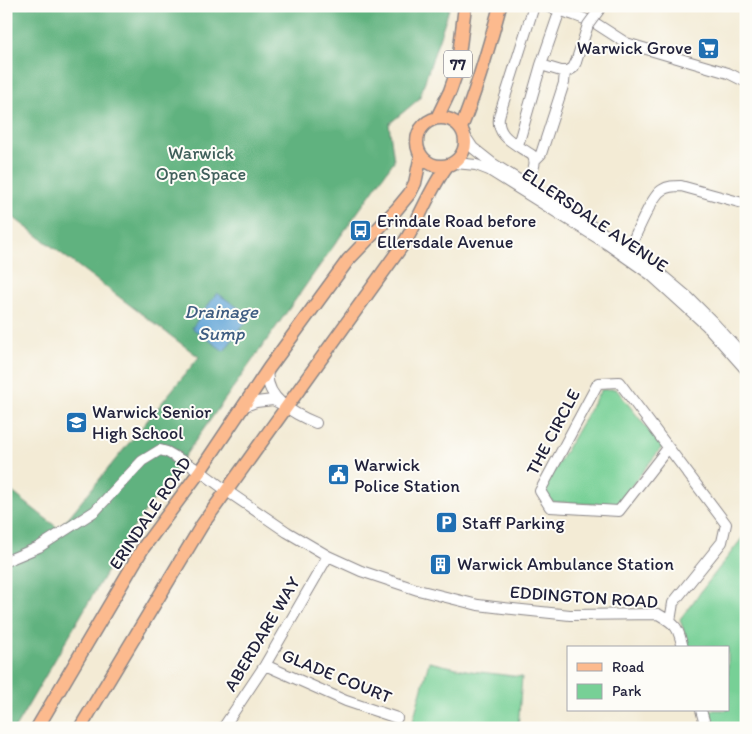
<svg xmlns="http://www.w3.org/2000/svg" width="752" height="734" font-family="Itim,sans-serif">
<style>
.green{fill:#77d096;stroke:#4c7968}
.forest{fill:#61b27f;stroke:#426a5d}
.water{fill:#63a6d8;stroke:#42648a}
.lines{fill:none;stroke-linecap:round;stroke-linejoin:round}
.minor-casing{stroke:#8a8688;stroke-width:12}
.major-casing{stroke:#8a8688;stroke-width:15}
.minor{stroke:#fff;stroke-width:10}
.major{stroke:#fcba8e;stroke-width:12}
.minor-bridge-casing{stroke:#8a8688;stroke-width:12;stroke-linecap:butt}
.minor-bridge{stroke:#fff;stroke-width:10}
.labels{text-anchor:middle;dominant-baseline:central;stroke-width:4;stroke-linejoin:round;paint-order:stroke}
.shield{fill:#fdfcf7;stroke:#646373;stroke-width:1}
.shield-label{font-size:16px;font-weight:bold;fill:#22223b}
.poi-label{font-size:18px;fill:#22223b;stroke:#fdfcf7;text-anchor:start}
.park-label{font-size:18px;fill:#405f5b;stroke:#fdfcf7}
.street-label{font-size:18px;fill:#22223b;stroke:#fdfcf7}
.water-label{font-size:19px;font-style:italic;fill:#3f5d82;stroke:#fdfcf7}
</style>
<rect width="100%" height="100%" fill="#fdfcf7"/>
<filter id="ink" filterUnits="userSpaceOnUse"><feTurbulence type="fractalNoise" baseFrequency=".02" numOctaves="2"/><feDisplacementMap in="SourceGraphic" scale="10" xChannelSelector="R" yChannelSelector="G"/><feConvolveMatrix kernelMatrix="1 2 1 2 8 2 1 2 1" color-interpolation-filters="sRGB"/></filter>
<filter id="wash" filterUnits="userSpaceOnUse"><feTurbulence type="fractalNoise" baseFrequency=".0096" numOctaves="4" result="noise"/><feDisplacementMap in="SourceGraphic" scale="20" xChannelSelector="R" yChannelSelector="G"/><feGaussianBlur stdDeviation="1.12" result="paint"/><feColorMatrix in="noise" values="0 0 0 0 0 0 0 0 0 0 0 0 0 0 0 0 0 1.4 0 .05"/><feComposite in="paint" operator="in"/></filter>
<g filter="url(#wash)">
<rect width="100%" height="100%" fill="#f3ebd5"/>
<path class="green" d="M610,389H616L662,447L618,503L611,505L554,502L545,496L543,490L601,390Z
M746,533V728H715L710,710H728V648H689L680,619Z
M429,662L471,671L522,677L518,728H411Z"/>
<path class="forest" d="M6,6H450L419,99L389,124L394,161L125,540L15,728H6V487L59,529L199,357L6,212Z"/>
<path class="water" d="M217,293L250,316L224,351L192,328Z"/>
</g>
<g filter="url(#ink)">
<g class="lines">
<defs>
<path id="minor" d="M546,6L574,15L577,6
M574,15L595,23L626,43L728,73L746,82
M541,65L561,71H568L573,68L576,62
M465,136L473,148L492,163L611,238L656,270L688,297L711,320L746,358
M518,145L541,65L560,10
M535,160L541,154L564,83L565,71
M455,163L476,165L489,170L607,244L651,275L706,325L746,370
M524,182C530,174 539,165 532,155C516,144 493,136 500,113L534,6
M626,256C633,242 651,196 662,190C668,186 674,186 681,186L746,204
M268,369C263,398 294,414 316,423
M242,407L256,402L273,400L281,404
M668,448L619,511L550,507L540,491L598,383L619,382L726,524L722,542L673,603L670,621
M6,561L39,547L95,511L142,461L160,450L167,452L200,471L227,491L287,532L328,556L361,571L418,590L478,605L503,608L570,615L658,614C677,625 678,627 683,648
M265,665L346,701L397,718
M701,710L706,728
M223,728L265,665L328,556"/>
<path id="major" d="M417 142a24 24 0 1 1 48 0a24 24 0 1 1-48 0Z
M437,118L450,91L457,71L465,6
M461,128C477,89 489,47 500,6
M37,728L143,548L200,471L269,368L348,260L396,210L410,193L415,183L421,155
M80,728L202,525L404,243C420,219 429,190 447,166"/>
</defs>
<use href="#minor" class="minor-casing"/>
<use href="#major" class="major-casing"/>
<use href="#minor" class="minor"/>
<use href="#major" class="major"/>
<defs>
<path id="minor-bridge" d="M576,62L588,25L599,10L600,6"/>
</defs>
<use href="#minor-bridge" class="minor-bridge-casing"/>
<use href="#minor-bridge" class="minor-bridge"/>
</g>
</g>
<defs>
<symbol id="supermarket-square" viewBox="-11 -11 22 22"><rect x="-9" y="-9" width="18" height="18" rx="4" fill="#1f6fb2" stroke="#fdfcf7"/><path d="M-6-5.5h2.5l.6 2H6L4.5 2H-2.5L-4.4-4H-6ZM-1.5 3.2a1.3 1.3 0 1 0 .1 0ZM3 3.2a1.3 1.3 0 1 0 .1 0Z" fill="#fff"/></symbol>
<symbol id="bus-square" viewBox="-11 -11 22 22"><rect x="-9" y="-9" width="18" height="18" rx="4" fill="#1f6fb2" stroke="#fdfcf7"/><path d="M-5-6H5V4H4V6H2V4H-2V6H-4V4H-5ZM-3.5-4V0h7V-4ZM-3.5 1.2v1.5H-2V1.2ZM2 1.2v1.5H3.5V1.2Z" fill="#fff"/></symbol>
<symbol id="school-square" viewBox="-11 -11 22 22"><rect x="-9" y="-9" width="18" height="18" rx="4" fill="#1f6fb2" stroke="#fdfcf7"/><path d="M0-5L7-2L0 1L-7-2ZM-4 1L0 2.5L4 1V4Q0 6-4 4Z" fill="#fff"/></symbol>
<symbol id="civic-square" viewBox="-11 -11 22 22"><rect x="-9" y="-9" width="18" height="18" rx="4" fill="#1f6fb2" stroke="#fdfcf7"/><path d="M-.6-6.5H3V-4.5H.6V-3L4-1V1h2V6H-6V1h2V-1L-.6-3ZM-1.2 2.5V6h2.4V2.5Z" fill="#fff"/></symbol>
<symbol id="parking-square" viewBox="-11 -11 22 22"><rect x="-9" y="-9" width="18" height="18" rx="4" fill="#1f6fb2" stroke="#fdfcf7"/><path d="M-3.5-5.5H1a3.5 3.5 0 0 1 0 7H-1V5.5H-3.5ZM-1-3.4V-.6H.8a1.4 1.4 0 0 0 0-2.8Z" fill="#fff"/></symbol>
<symbol id="building-square" viewBox="-11 -11 22 22"><rect x="-9" y="-9" width="18" height="18" rx="4" fill="#1f6fb2" stroke="#fdfcf7"/><path d="M-4-6H4V6H1V3H-1V6H-4ZM-2.5-4.3h1.7v1.8h-1.7ZM.8-4.3h1.7v1.8H.8ZM-2.5-1h1.7V.8h-1.7ZM.8-1h1.7V.8H.8Z" fill="#fff"/></symbol>
</defs>
<g fill-rule="evenodd">
<use href="#supermarket-square" x="696" y="36" width="25" height="25"/>
<use href="#bus-square" x="348" y="218" width="25" height="25"/>
<use href="#school-square" x="64" y="410" width="25" height="25"/>
<use href="#civic-square" x="326" y="462" width="25" height="25"/>
<use href="#parking-square" x="434" y="510" width="25" height="25"/>
<use href="#building-square" x="428" y="552" width="25" height="25"/>
</g>
<g class="labels">
<rect class="shield" x="444" y="50.5" width="28" height="27" rx="4"/>
<g class="shield-label">
<text x="458" y="64">77</text>
</g>
<g class="poi-label">
<text x="692" y="48" text-anchor="end">Warwick Grove</text>
<text x="377" y="221">Erindale Road before<tspan x="377" dy="21">Ellersdale Avenue</tspan></text>
<text x="92" y="412">Warwick Senior<tspan x="92" dy="21">High School</tspan></text>
<text x="354" y="465">Warwick<tspan x="354" dy="21">Police Station</tspan></text>
<text x="462" y="523">Staff Parking</text>
<text x="457" y="564">Warwick Ambulance Station</text>
</g>
<g class="park-label">
<text x="201" y="153">Warwick<tspan x="201" dy="21">Open Space</tspan></text>
</g>
<g class="street-label">
<text transform="translate(595 220) rotate(34)">ELLERSDALE AVENUE</text>
<text transform="translate(553 432) rotate(-62)">THE CIRCLE</text>
<text transform="translate(150 513) rotate(-56)">ERINDALE ROAD</text>
<text transform="translate(584 597) rotate(4)">EDDINGTON ROAD</text>
<text transform="translate(262 634) rotate(-59)">ABERDARE WAY</text>
<text transform="translate(337 676) rotate(22)">GLADE COURT</text>
</g>
<g class="water-label">
<text x="221" y="311">Drainage<tspan x="221" dy="22">Sump</tspan></text>
</g>
</g>
<rect width="752" height="734" fill="none" stroke="#fdfcf7" stroke-width="25"/>
<rect x="567" y="646" width="162" height="65" fill="#fdfcf7" stroke="#a5a5ac"/>
<rect x="577" y="663" width="25" height="8" fill="#fcba8e" stroke="#a5a5ac"/>
<text x="612" y="672" font-size="15" fill="#22223b">Road</text>
<rect x="577" y="684" width="25" height="15" fill="#77d096" stroke="#a5a5ac"/>
<text x="612" y="696" font-size="15" fill="#22223b">Park</text>
</svg>
